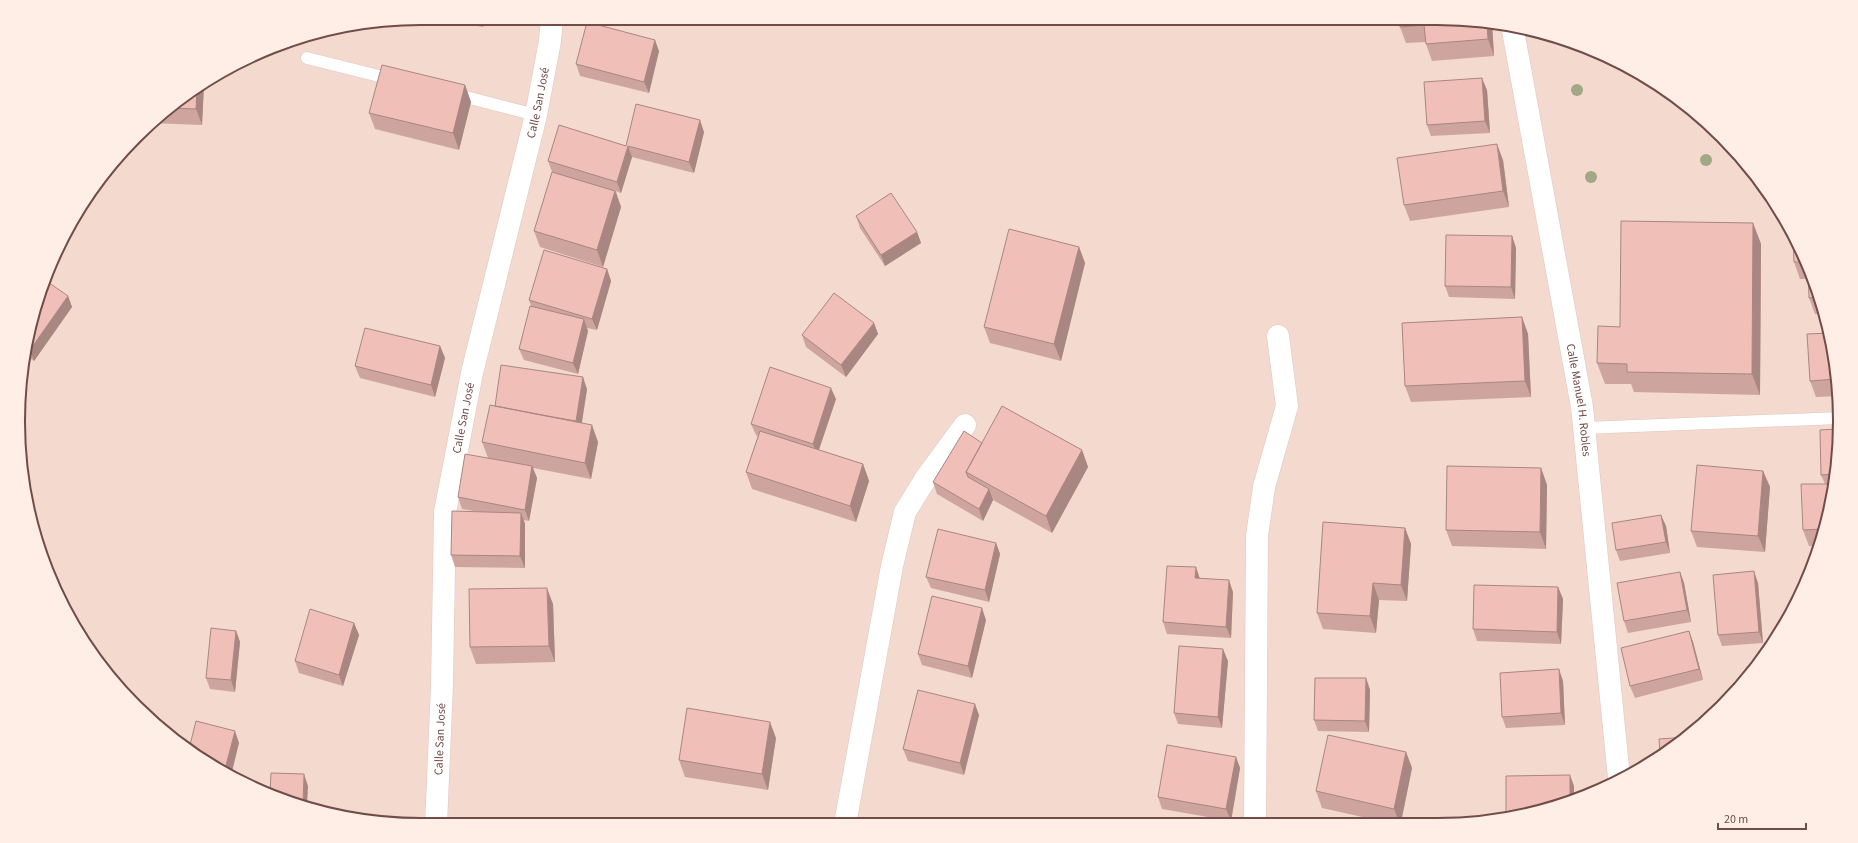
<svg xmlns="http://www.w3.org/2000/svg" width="1858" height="843" font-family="'Source Sans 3',sans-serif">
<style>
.residential{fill:#f3d9ce}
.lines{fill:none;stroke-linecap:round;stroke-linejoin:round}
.service-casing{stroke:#e1c6bf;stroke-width:13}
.minor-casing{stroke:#e1c6bf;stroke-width:23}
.service{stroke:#fff;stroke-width:12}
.minor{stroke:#fff;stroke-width:22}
.tree{fill:#a2a786}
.wall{fill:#cea59e}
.shaded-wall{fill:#a88681}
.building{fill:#f0c0b8;stroke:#a88681}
.labels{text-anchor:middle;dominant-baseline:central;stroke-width:3;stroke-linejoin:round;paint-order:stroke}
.street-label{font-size:12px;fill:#714c48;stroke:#ffeee5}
.rim{fill:none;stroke:#714c48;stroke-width:2}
</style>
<rect width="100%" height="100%" fill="#fbe9df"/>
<path class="residential" d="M421,18H1437L1515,26L1591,49L1660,86L1722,136L1772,197L1809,267L1832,343L1840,421L1832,500L1809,576L1757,667L1682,741L1591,794L1489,822L421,825L343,817L267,794L220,771L156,725L102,667L72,623L39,551L21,474L18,421L26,343L39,292L72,220L118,156L156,118L220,72L292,39L343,26Z"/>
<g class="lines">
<defs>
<path id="service" d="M307,58L395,80
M454,94L536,115
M1584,428L1840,418"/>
<g id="minor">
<path id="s1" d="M1512,25L1582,407L1619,778"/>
<path d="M1255,822L1257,536L1264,487L1287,406L1278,336"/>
<path d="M845,824L892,566L905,512L926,478L965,425"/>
<path id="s2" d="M436,825L442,685L445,512L472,373L536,115L550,41L552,18"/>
</g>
</defs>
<use href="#service" class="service-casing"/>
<use href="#minor" class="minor-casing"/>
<use href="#service" class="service"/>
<use href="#minor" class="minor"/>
</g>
<g class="tree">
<circle cx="1577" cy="90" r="6"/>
<circle cx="1706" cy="160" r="6"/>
<circle cx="1591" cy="177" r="6"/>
</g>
<path class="wall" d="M425,18H485L483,27Z
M864,18H887L884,25Z
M1399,18L1492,23L1494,56L1432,61L1426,44V42L1406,43L1400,27Z
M659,51L649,93L580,76L576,64Z
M204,84L202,125L150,123L156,118Z
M465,85L471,102L459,150L375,129L369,113Z
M1487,90L1490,133L1431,136L1427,125Z
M704,132L694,173L632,157L621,193L616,191L621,207L603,267L540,247L534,231L552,172L548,161L626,146Z
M1503,160L1509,207L1410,221L1404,205Z
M856,216L917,232L921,243L885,266L860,228Z
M1753,223L1761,244L1760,395L1634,392L1631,384H1605L1597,363L1620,327Z
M1512,236L1516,248L1515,299L1449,297L1445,286Z
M1793,236L1809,267L1824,314H1815L1809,298V279H1800L1794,262Z
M1079,247L1085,263L1061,361L990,343L984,327Z
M607,269L611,281L597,330L587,328L588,331L578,374L524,360L519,349L531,306L529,300Z
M68,296L72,307L34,361L25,355L26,343Z
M1522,317L1528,334L1531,397L1411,402L1405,386Z
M874,323L878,334L846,377L806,347L802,335Z
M1832,343L1838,396L1816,397L1810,381Z
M440,346L445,358L435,397L360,378L355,366Z
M587,389L582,423L598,442L591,479L533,468L537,478L529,521L524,520L525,524V568L455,567L451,555L479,512L462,509L458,497L488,458L482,442L495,406Z
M836,399L819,450L863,464L869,481L856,522L752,489L746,472L758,436L756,435L751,424Z
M1839,429L1832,500L1818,546H1809L1803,530L1825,484L1821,475Z
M982,443L1082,450L1088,467L1052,533L993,500L983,521L937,494L933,482Z
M1541,468L1547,485L1546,549L1452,546L1446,530Z
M1763,471L1770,487L1765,552L1697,547L1691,531Z
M1666,526L1670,553L1620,561L1616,550Z
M1405,528L1411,544L1407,601L1379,600L1376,633L1323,629L1317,613Z
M996,543L1000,554L989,602L931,588L926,577Z
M1680,572L1684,583L1691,622L1628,633L1624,621Z
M1758,583L1763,643L1722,646L1718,635Z
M1558,587L1563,599L1561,644L1477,641L1473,629Z
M1233,592L1231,638L1167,634L1163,622Z
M553,604L555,662L476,664L470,647Z
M986,620L972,678L922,665L918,654Z
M354,623L359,635L343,686L299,673L295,661Z
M236,631L240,642L235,692L210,689L206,678Z
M1689,631L1693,642L1703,680L1635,698L1630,686Z
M1228,661L1222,728L1178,724L1174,713Z
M1366,678L1370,690L1369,732L1318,731L1314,720Z
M1563,681L1565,725L1506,728L1502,717Z
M979,715L964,775L908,761L903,749Z
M776,738L768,790L685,777L679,760Z
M1406,752L1412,768L1401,822H1385L1322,808L1316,791Z
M1236,757L1240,768L1231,821L1162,809L1158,797Z"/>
<path class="shaded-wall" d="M480,18H485L483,27Z
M882,18H887L884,25Z
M1487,23H1492L1494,56L1488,39Z
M655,40L659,51L649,93L644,82Z
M1482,78L1487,90L1490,133L1485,121Z
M204,84L202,125L196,109L197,88Z
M465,85L471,102L459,150L453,133Z
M700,120L704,132L694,173L689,162Z
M1497,144L1503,160L1509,207L1503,191Z
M628,146L632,157L621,193L617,182Z
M615,191L621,207L603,267L597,250Z
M1753,223L1761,244L1760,395L1752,374Z
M917,232L921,243L885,266L881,255Z
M1512,236L1516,248L1515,299L1511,287Z
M1079,247L1085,263L1061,361L1054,344Z
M607,269L611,281L597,330L592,319Z
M68,296L72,307L34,361L30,350Z
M1522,317L1528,334L1531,397L1525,381Z
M584,319L588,331L578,374L573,363Z
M874,323L878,334L846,377L841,365Z
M440,346L445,358L435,397L431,385Z
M583,377L587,389L580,433L576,421Z
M831,388L836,399L817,455L813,444Z
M592,425L598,442L591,479L585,463Z
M1082,450L1088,467L1052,533L1046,516Z
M863,464L869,481L856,522L850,506Z
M532,466L537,478L529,521L525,510Z
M1541,468L1547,485L1546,549L1540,532Z
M1763,471L1770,487L1765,552L1758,536Z
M989,489L993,500L983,521L979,509Z
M521,513L525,524V568L520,556Z
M1661,515L1666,526L1670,553L1666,542Z
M1405,528L1411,544L1407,601L1401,585Z
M996,543L1000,554L989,602L985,590Z
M1196,567L1200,579L1195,578Z
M1754,571L1758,583L1763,643L1759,632Z
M1680,572L1684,583L1691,622L1687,610Z
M1229,580L1233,592L1231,638L1226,627Z
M1373,583L1379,600L1376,633L1370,616Z
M1558,587L1563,599L1561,644L1557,632Z
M547,588L553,604L555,662L549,646Z
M982,608L986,620L972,678L968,666Z
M354,623L359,635L343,686L339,675Z
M236,631L240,642L235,692L231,680Z
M1689,631L1693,642L1703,680L1699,669Z
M1223,649L1228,661L1222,728L1218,717Z
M1559,669L1563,681L1565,725L1561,713Z
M1366,678L1370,690L1369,732L1365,721Z
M975,704L979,715L964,775L960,763Z
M770,722L776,738L768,790L762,774Z
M235,731L239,743L231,776L224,773Z
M1406,752L1412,768L1401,822H1399L1394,809Z
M1236,757L1240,768L1231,821L1226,809Z
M304,774L308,786L307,806L303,805Z
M1570,775L1574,786V799L1570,800Z"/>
<path class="building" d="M1399,18H1437L1487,23L1488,39L1426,44L1424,25L1400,27Z
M587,22L655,40L644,82L576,64Z
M382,65L465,85L453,133L369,113Z
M1482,78L1485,121L1427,125L1424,82Z
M197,88L196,109L170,108Z
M636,104L700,120L689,162L628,146L617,182L548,161L559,125L626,146Z
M1497,144L1503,191L1404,205L1397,158Z
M552,172L615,191L597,250L534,231Z
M891,193L917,232L881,255L856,216Z
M1621,221L1753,223L1752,374L1627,372V364L1597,363L1598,326L1620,327Z
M1009,229L1079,247L1054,344L984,327Z
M1446,235L1512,236L1511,287L1445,286Z
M1793,236L1806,262H1794Z
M544,250L607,269L592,319L529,300Z
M1808,267H1809L1818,297L1809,298Z
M45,280L68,296L30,350L25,347L26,343L39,292Z
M834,293L874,323L841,365L802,335Z
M530,306L584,319L573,363L519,349Z
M1522,317L1525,381L1405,386L1402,323Z
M365,328L440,346L431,385L355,366Z
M1829,333L1832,343L1836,379L1810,381L1807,334Z
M501,365L583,377L576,421L553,417L495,406Z
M770,367L831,388L813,444L751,424Z
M490,405L592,425L585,463L482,442Z
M1002,406L1082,450L1046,516L966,472Z
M1839,429L1835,474L1821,475L1820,430Z
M760,431L863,464L850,506L746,472Z
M964,431L982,443L966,472L968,477L989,489L979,509L933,482Z
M465,454L532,466L525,510L458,497Z
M1697,465L1763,471L1758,536L1691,531Z
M1447,466L1541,468L1540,532L1446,530Z
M1801,484H1834L1832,500L1823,529L1803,530Z
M452,511L521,513L520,556L451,555Z
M1661,515L1666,542L1616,550L1612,523Z
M1323,522L1405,528L1401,585L1373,583L1370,616L1317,613Z
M938,529L996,543L985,590L926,577Z
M1167,566L1196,567L1195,578L1229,580L1226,627L1163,622Z
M1754,571L1759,632L1718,635L1713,575Z
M1680,572L1687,610L1624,621L1617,583Z
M1474,585L1558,587L1557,632L1473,629Z
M547,588L549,646L470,647L469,589Z
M932,596L982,608L968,666L918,654Z
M310,609L354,623L339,675L295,661Z
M211,628L236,631L231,680L206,678Z
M1689,631L1699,669L1630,686L1621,648Z
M1179,646L1223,649L1218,717L1174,713Z
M1559,669L1561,713L1502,717L1500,673Z
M1315,678H1366L1365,721L1314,720Z
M918,690L975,704L960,763L903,749Z
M687,708L770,722L762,774L679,760Z
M196,721L235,731L224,773L220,771L189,749Z
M1328,735L1406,752L1394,809L1316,791Z
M1687,737L1682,741L1660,754L1659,739Z
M1167,745L1236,757L1226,809L1158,797Z
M271,773L304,774L303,805L270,795Z
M1570,775V800L1506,817V776Z
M1164,820L1213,822L1164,823Z"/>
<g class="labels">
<g class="street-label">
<text stroke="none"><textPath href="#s2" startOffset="733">Calle San José</textPath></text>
<text stroke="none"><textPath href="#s1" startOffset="381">Calle Manuel H. Robles</textPath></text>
<text stroke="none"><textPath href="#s2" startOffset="409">Calle San José</textPath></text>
<text stroke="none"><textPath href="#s2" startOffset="86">Calle San José</textPath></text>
</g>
</g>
<path d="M0 0H1858V843H0ZM421 25H1437A396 396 0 0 1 1833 421V422A396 396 0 0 1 1437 818H421A396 396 0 0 1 25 422V421A396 396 0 0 1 421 25Z" fill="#ffeee5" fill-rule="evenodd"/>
<path class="rim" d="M421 25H1437A396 396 0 0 1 1833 421V422A396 396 0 0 1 1437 818H421A396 396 0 0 1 25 422V421A396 396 0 0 1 421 25Z"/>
<path d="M1718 823v6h88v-6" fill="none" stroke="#714c48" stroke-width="2"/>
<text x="1724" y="823" font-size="12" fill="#714c48" stroke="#ffeee5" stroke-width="3" paint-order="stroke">20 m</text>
</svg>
